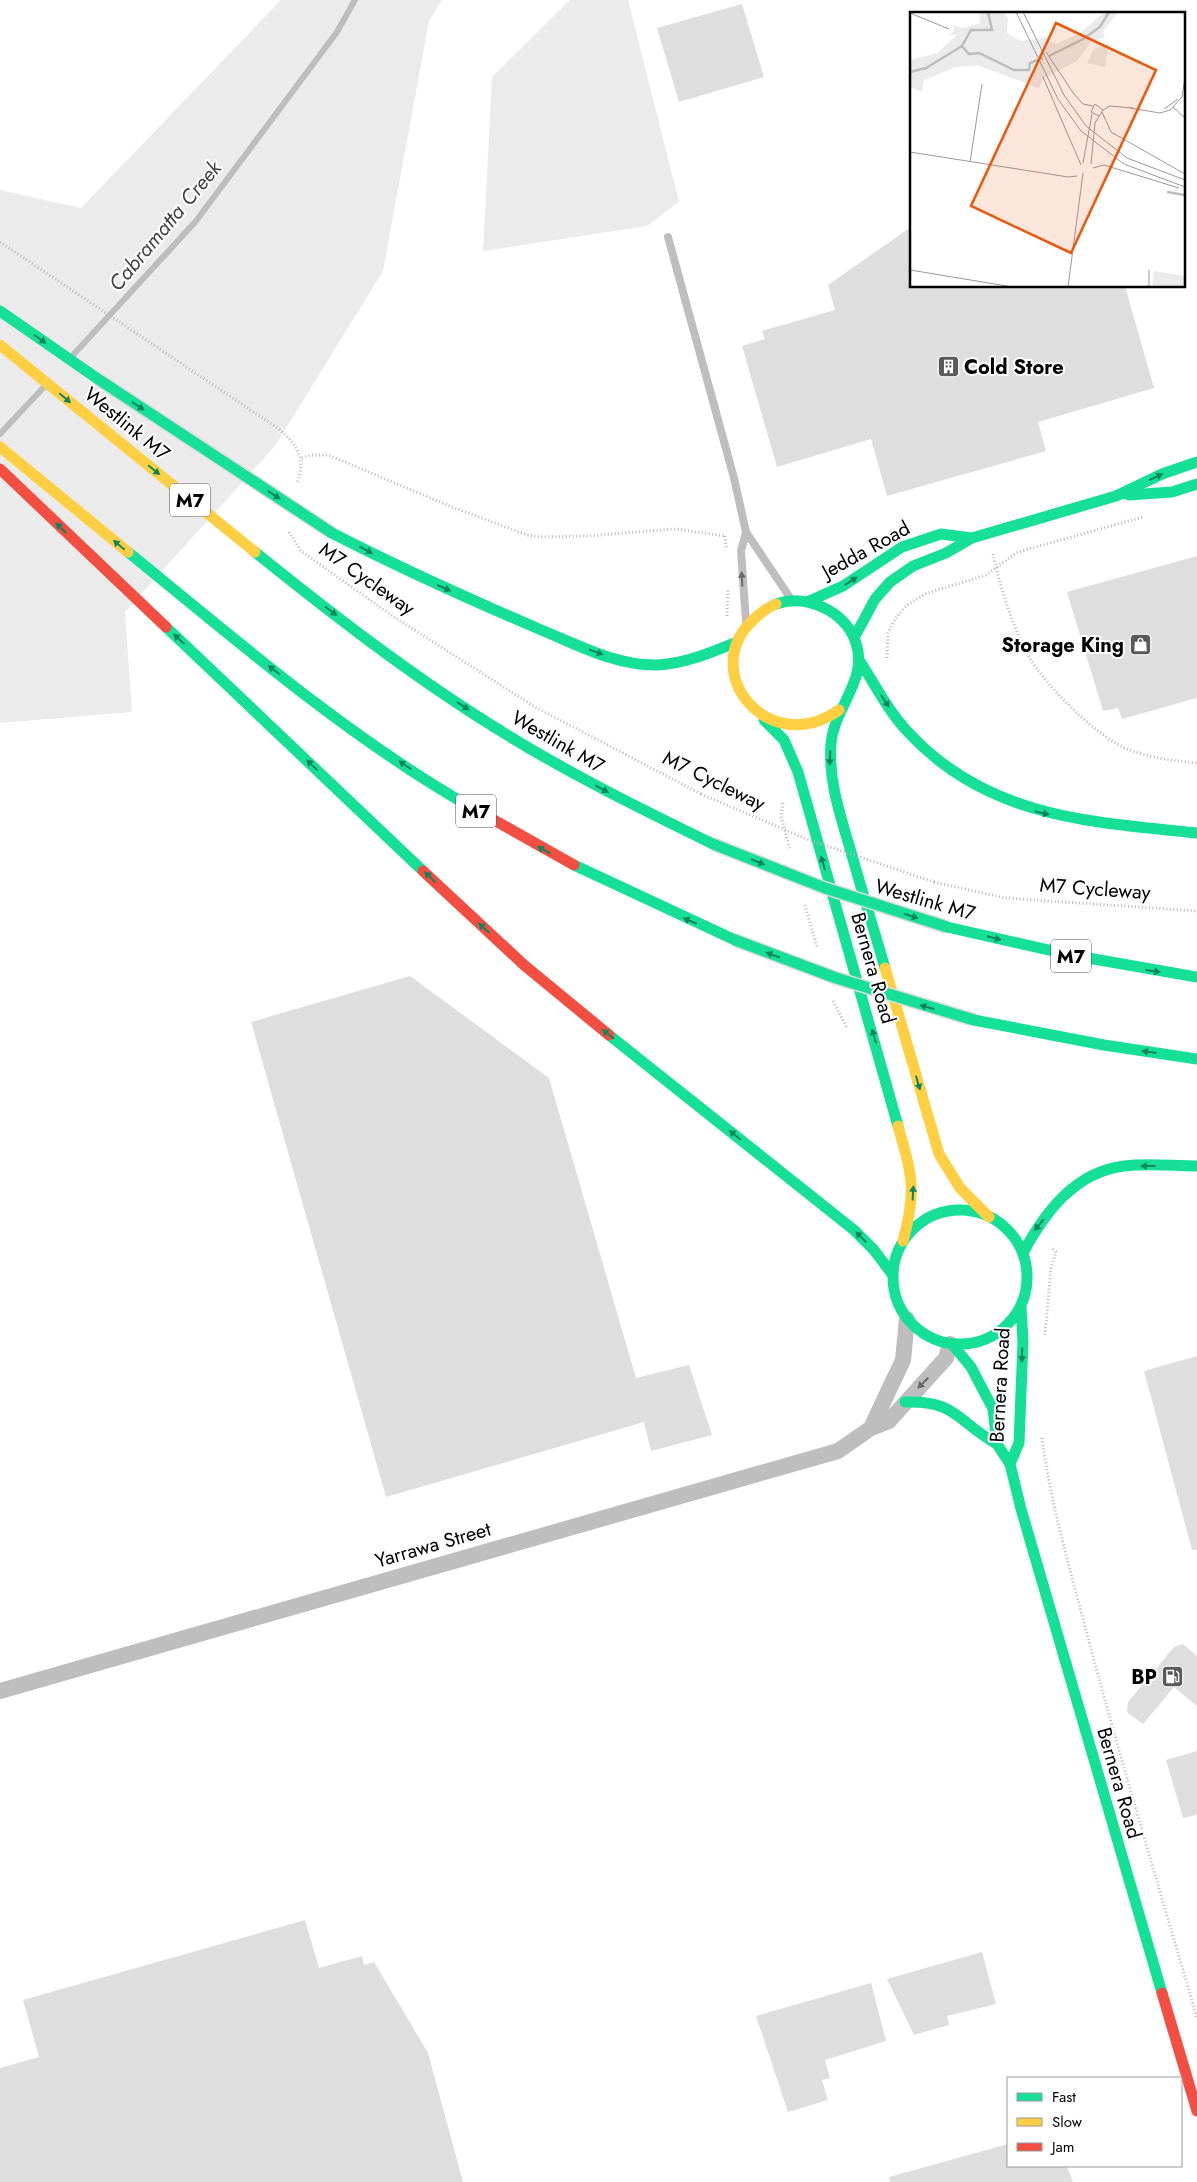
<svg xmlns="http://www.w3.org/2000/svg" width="1197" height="2182" font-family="Jost,sans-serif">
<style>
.green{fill:#ebebeb}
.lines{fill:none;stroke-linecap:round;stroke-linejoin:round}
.stream{stroke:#bdbdbd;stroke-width:6}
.building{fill:#dedede}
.path{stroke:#b9b9b9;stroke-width:3;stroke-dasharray:1 2.5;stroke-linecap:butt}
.lane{stroke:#bebebe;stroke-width:8}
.street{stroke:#bebebe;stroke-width:16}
.fast{stroke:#16e098;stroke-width:11}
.slow{stroke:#ffcf43;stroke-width:11}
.jam{stroke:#f24e42;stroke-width:11}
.fast-bridge-casing{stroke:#dbdbdb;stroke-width:14;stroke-linecap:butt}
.path-bridge{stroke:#b9b9b9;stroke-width:3;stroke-dasharray:1 2.5;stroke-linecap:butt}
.fast-bridge{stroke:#16e098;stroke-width:11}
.oneway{fill:#0d865b}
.oneway2{fill:#686868}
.labels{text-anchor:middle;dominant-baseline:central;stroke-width:4;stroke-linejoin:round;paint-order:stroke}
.shield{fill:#fff;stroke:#4c4c4c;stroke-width:1}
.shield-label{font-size:19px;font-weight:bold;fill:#000}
.poi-label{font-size:20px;font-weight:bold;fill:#000;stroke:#fff;text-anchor:end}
.street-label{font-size:20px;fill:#000;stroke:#fff}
.water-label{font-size:21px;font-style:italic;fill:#424242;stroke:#fff}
.inset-river{fill:none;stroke:#bdbdbd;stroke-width:2.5}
.inset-road{fill:none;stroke:#999;stroke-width:1}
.view{fill:#e8590c;fill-opacity:0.15;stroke:#e8590c;stroke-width:2.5}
.inset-edge{fill:none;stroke:#000;stroke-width:2.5}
</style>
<rect width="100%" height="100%" fill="#fff"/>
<path class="green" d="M281,0H442L429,21L383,271L275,446L125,612L132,712L0,723V190L81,208Z
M570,0H628L679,202L647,226L483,251L492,77Z"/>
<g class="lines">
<path class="stream" d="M74,354L196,221L337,32L355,0
M0,434L43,388"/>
</g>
<path class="building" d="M742,4L764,77L679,102L657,28Z
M911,227V286H1125L1154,388L1038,422L1046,451L887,496L871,439L777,467L742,346L765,339L762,331L835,310L828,285Z
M1197,556V698L1122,719L1118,708L1103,711L1067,592Z
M410,976L549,1078L636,1378L689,1365L712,1435L651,1451L644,1422L386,1497L251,1022Z
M1197,1356V1550H1192L1144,1371Z
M1183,1644L1197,1656V1706L1174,1687L1143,1724L1127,1712L1128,1702L1174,1647Z
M1197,1751V1815L1183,1818L1166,1760Z
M305,1920L319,1968L362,1956L364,1965L374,1962L428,2053L463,2182H0V2068L39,2057L23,2000Z
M982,1952L996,2004L947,2016L949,2025L914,2035L887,1979Z
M871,1983L886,2041L825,2060L830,2078L822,2080L828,2100L788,2112L756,2016Z
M1008,2144V2166H1067L1073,2182H890L889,2177Z"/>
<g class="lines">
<path class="path" d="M0,242L279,429C297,445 307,459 297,483
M302,458L310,455H328L452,507L527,535L542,537L588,536L674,529L726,536
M289,532L301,551L391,615L535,707L701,794
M725,536L726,548
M993,554C1000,587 1012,625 1028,655C1045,685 1097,738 1130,750C1151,758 1175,761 1197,763
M727,616L728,589
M887,658L888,633L895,619L907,605L925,594L986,575L1018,552L1143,517
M783,803L781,816L790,850
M934,882L1005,898L1197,911
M805,905L817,947
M833,1001L847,1028
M1045,1335L1051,1268L1056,1252L1051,1247
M1042,1438C1051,1506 1071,1572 1088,1638C1122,1765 1160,1891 1197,2018"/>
<path class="lane" d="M668,237L734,478L746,532L791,599
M746,622L741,551L746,532"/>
<path class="street" d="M871,1428L903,1360L907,1319
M0,1691L838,1451L871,1428L889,1421L946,1358L950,1344"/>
<path class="fast" d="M0,311L98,379
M1129,495L1172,492L1197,484
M332,533C400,568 469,599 539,629C576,644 615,666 657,665C685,664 712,652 737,642
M128,552C235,639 342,732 462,802
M255,552C332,614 412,676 496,728C566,772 639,808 713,844
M807,602L843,586L902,547L941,534L972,538
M776,604C806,594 843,610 855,640C870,680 834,706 831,744C828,781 841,817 851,852C862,891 874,930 885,968
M166,627L423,871
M854,638L875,599L890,582L913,566L946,553L972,538L1116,496L1162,474L1197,462
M859,660C875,684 888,711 908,732C986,817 1089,822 1197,833
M764,720L784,740L798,772L898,1126
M574,865L735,940
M947,927L1071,955L1197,977
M974,1020L1104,1045L1197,1059
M609,1035L854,1230L874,1250L892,1274
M893 1277a67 67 0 1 1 134 0a67 67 0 1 1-134 0Z
M1023,1253C1045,1212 1075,1172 1124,1166C1148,1163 1173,1166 1197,1166
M952,1344L971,1367L993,1409L997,1444L1010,1464L1021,1509L1162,1993
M905,1402C956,1400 958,1422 997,1444
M1010,1464L1019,1443L1023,1342L1021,1306"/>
<path class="slow" d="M0,345L255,552
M0,447L128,552
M776,604C766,608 759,614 751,622C699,674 770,759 839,710
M885,968L939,1154L960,1188L989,1217
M898,1126C912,1175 917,1190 903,1241"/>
<path class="jam" d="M0,469L166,627
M462,802L574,865
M423,871L524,965L609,1035
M1162,1993L1197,2111"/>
<defs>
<path id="fast-bridge" d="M98,379L332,533
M713,844L825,888L947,927
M735,940L836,978L974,1020"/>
</defs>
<use href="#fast-bridge" class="fast-bridge-casing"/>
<path class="path-bridge" d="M701,794L809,840L934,882"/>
<use href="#fast-bridge" class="fast-bridge"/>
</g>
<defs><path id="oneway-solid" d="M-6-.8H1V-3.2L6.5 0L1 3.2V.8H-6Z" transform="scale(1.25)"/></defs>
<g class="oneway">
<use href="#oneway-solid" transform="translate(40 339) rotate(35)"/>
<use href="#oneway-solid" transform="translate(65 398) rotate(40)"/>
<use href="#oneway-solid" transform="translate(138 406) rotate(33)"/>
<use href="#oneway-solid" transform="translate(154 470) rotate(39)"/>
<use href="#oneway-solid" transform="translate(1156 477) rotate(-25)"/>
<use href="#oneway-solid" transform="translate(274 495) rotate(33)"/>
<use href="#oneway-solid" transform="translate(61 528) rotate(-136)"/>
<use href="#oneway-solid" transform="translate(119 545) rotate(-140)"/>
<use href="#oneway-solid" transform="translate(366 550) rotate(28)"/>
<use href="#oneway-solid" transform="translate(851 581) rotate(-33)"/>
<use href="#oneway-solid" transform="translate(444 588) rotate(24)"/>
<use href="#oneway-solid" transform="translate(331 611) rotate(37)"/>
<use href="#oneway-solid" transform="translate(179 639) rotate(-137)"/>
<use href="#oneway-solid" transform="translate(596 652) rotate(20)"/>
<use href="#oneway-solid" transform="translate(274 670) rotate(-143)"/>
<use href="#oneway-solid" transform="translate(885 701) rotate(57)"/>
<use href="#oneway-solid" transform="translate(463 706) rotate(34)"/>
<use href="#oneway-solid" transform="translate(830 758) rotate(92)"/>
<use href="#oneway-solid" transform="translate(312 765) rotate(-136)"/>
<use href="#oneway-solid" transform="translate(405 765) rotate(-146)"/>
<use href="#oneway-solid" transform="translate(602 789) rotate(29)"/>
<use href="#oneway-solid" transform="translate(1042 813) rotate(13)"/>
<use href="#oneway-solid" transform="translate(544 850) rotate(-151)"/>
<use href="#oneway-solid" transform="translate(758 862) rotate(22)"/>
<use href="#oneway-solid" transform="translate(823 863) rotate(-107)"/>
<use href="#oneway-solid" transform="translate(430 877) rotate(-136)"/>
<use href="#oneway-solid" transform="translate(911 916) rotate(17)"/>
<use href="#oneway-solid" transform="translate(690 921) rotate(-157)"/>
<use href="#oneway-solid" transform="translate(484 928) rotate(-138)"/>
<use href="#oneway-solid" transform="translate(994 938) rotate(14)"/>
<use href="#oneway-solid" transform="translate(773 955) rotate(-160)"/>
<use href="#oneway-solid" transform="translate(1153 971) rotate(8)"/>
<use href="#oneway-solid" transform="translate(927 1007) rotate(-165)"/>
<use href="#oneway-solid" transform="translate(608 1034) rotate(-141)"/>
<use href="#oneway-solid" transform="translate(874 1036) rotate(-106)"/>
<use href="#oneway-solid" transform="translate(1149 1052) rotate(-172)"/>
<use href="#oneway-solid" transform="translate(918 1083) rotate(74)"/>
<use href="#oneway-solid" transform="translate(735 1135) rotate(-141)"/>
<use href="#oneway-solid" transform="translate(1148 1166) rotate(180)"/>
<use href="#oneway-solid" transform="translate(913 1193) rotate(-87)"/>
<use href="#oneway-solid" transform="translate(1039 1225) rotate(129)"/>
<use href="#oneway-solid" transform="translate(861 1237) rotate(-135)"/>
<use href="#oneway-solid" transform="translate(1022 1355) rotate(92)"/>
</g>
<g class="oneway2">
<use href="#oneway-solid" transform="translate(742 579) rotate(-93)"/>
<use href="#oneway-solid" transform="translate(923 1383) rotate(135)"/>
</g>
<defs>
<symbol id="building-square" viewBox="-11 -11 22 22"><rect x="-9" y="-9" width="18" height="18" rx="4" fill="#595959" stroke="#fff"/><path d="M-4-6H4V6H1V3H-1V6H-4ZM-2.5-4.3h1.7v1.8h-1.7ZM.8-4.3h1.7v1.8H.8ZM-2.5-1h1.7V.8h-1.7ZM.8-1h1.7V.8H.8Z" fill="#fff"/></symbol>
<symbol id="shop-square" viewBox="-11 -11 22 22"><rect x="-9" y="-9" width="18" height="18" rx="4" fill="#595959" stroke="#fff"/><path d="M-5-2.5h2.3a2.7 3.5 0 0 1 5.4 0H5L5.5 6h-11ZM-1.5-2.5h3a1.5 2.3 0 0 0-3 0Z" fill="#fff"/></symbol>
<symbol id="fuel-square" viewBox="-11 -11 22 22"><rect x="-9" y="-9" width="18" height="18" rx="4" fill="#595959" stroke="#fff"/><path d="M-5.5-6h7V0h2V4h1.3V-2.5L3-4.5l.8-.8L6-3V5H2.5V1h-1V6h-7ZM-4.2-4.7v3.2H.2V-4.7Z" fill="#fff"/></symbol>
</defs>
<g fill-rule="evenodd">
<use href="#building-square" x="936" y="354" width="25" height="25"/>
<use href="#shop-square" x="1128" y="632" width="25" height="25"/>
<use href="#fuel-square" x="1160" y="1664" width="25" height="25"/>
</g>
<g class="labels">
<g class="shield">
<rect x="170" y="483.5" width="40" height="33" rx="4"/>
<rect x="456" y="794.5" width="40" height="33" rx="4"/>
<rect x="1051" y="939.5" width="40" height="33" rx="4"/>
</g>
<g class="shield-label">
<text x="190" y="500">M7</text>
<text x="476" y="811">M7</text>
<text x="1071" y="956">M7</text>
</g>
<g class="poi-label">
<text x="964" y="367" text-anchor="start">Cold Store</text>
<text x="1124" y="645">Storage King</text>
<text x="1157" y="1677">BP</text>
</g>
<g class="street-label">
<text transform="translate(127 424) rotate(39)">Westlink M7</text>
<text transform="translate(866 550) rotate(-29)">Jedda Road</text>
<text transform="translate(367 579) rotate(35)">M7 Cycleway</text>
<text transform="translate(558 742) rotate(30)">Westlink M7</text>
<text transform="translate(714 781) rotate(26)">M7 Cycleway</text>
<text transform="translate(1095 889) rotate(4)">M7 Cycleway</text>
<text transform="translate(925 900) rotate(16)">Westlink M7</text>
<text transform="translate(873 968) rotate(74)">Bernera Road</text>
<text transform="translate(1000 1385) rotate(-87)">Bernera Road</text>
<text transform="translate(433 1545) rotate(-16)">Yarrawa Street</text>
<text transform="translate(1119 1783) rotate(74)">Bernera Road</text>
</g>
<g class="water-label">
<text transform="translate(165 226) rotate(-50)">Cabramatta Creek</text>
</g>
</g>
<g transform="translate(910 12)">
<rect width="275" height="275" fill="#fff"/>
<path d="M70,0H94L98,7L97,21L111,29L136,25L145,32L169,22L194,0H208L193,20L195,25L181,30L167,49L133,67L129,76L67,53L46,55L14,68L12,80L0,75V48L27,41L47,23H39L44,19L43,13L53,16L70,11ZM199,32L195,55L177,51L184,37ZM244,259L275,264V275H242Z" fill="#ebebeb"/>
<path class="inset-river" d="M52,34L61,18H82L78,0M139,44L173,27L190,15L199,0M0,60L16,56L52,34L59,42L69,41L104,58H119L120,51L133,46M257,180L275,183"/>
<path class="inset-road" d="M106,0L148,87L171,119L214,152L275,175M113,0L154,83L176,114L217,146L275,168M0,1L39,17M136,40L164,82L173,92L183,94M133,65L171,153M263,95L275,106M220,96L250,101L260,98L272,85L275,66M254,97L268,87M193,98L200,94L223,96M192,100L201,120L275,162M0,140L158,165L167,164M60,150L72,72M173,151L182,102M181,152L185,111L193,98L185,92L181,100L189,104M183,156L194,153L269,176M0,258L103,275M239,258V275M158,275L173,161"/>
<path class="view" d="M146,11L246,58L161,241L61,194Z"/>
<rect width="275" height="275" class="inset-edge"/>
</g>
<rect x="1007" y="2077" width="175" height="90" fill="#ffffff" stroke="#999999"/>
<rect x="1017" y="2093" width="25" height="8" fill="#16e098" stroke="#999999"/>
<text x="1052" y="2102" font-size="15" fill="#000000">Fast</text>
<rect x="1017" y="2118" width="25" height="8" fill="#ffcf43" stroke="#999999"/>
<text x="1052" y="2127" font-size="15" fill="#000000">Slow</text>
<rect x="1017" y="2143" width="25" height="8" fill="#f24e42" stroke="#999999"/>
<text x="1052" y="2152" font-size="15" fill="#000000">Jam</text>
</svg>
